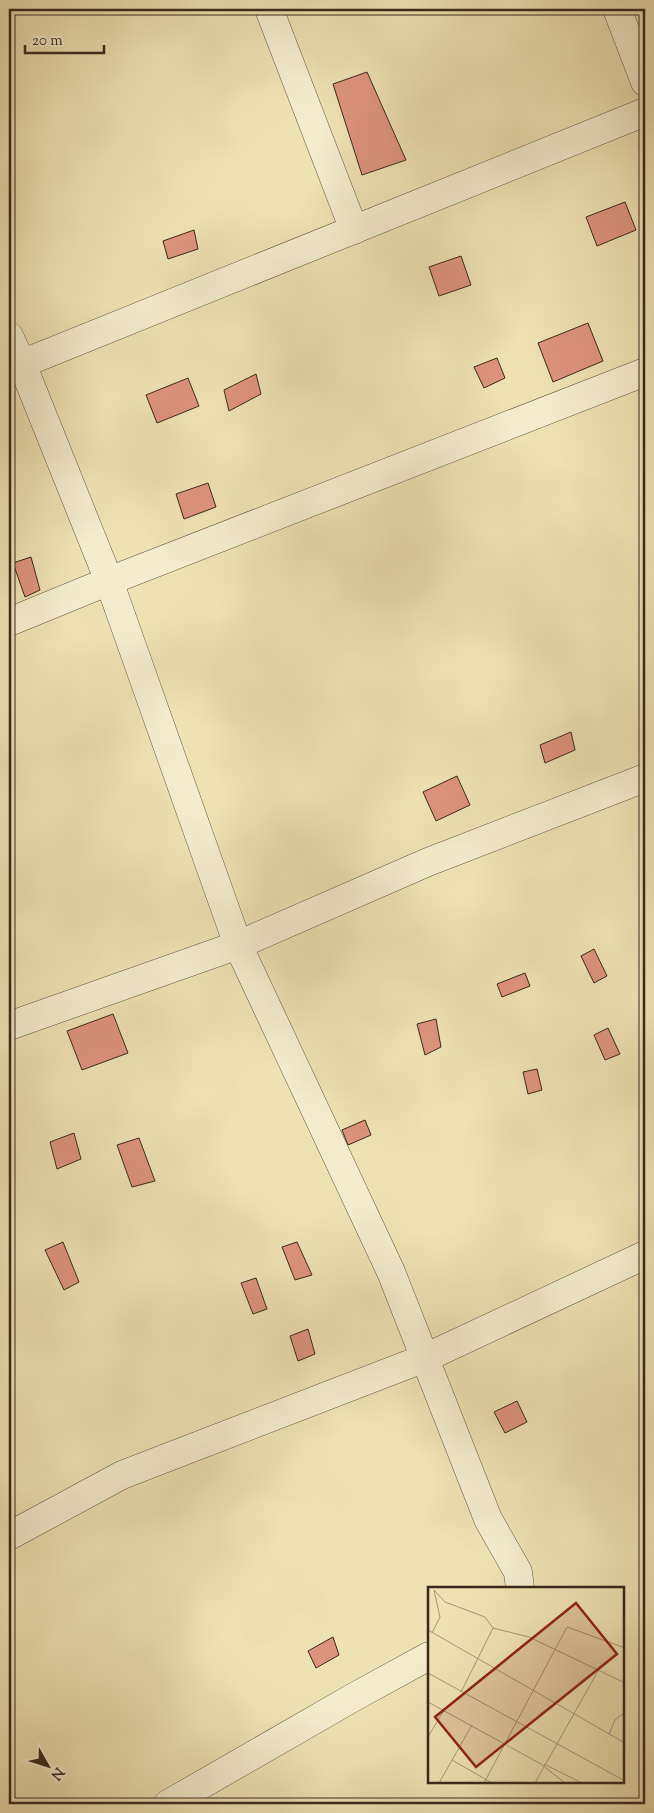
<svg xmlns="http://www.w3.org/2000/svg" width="654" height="1813" font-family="'Sorts Mill Goudy',serif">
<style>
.building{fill:#dd937c;stroke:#38291c}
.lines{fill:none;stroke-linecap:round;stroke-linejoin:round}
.minor-casing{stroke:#665742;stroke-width:29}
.tertiary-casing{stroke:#665742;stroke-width:29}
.minor{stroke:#f4eccd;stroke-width:28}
.tertiary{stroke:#f4eccd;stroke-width:28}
.inset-road{fill:none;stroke:#a59776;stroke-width:1}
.view{fill:#8f2418;fill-opacity:0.15;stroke:#8f2418;stroke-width:2.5}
.inset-edge{fill:none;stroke:#38291c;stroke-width:2.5}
</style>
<rect width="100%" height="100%" fill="#eee1b2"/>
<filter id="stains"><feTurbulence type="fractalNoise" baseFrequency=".004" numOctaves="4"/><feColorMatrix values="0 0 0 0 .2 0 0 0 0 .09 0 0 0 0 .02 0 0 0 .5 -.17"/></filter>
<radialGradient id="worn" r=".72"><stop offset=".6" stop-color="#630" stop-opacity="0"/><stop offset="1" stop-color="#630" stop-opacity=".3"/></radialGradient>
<path class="building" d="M367,72L406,160L362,175L333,84Z
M625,202L636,230L597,246L586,217Z
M194,230L198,249L168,259L163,241Z
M461,256L471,285L439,296L429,267Z
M588,323L603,361L553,382L538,343Z
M497,358L505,378L484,388L474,367Z
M256,374L261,394L229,411L224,390Z
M188,378L199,406L157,423L146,395Z
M208,483L216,507L184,519L176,494Z
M31,557L40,590L25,597L13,563Z
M571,732L575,750L545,763L540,745Z
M457,776L470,805L436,821L423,792Z
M645,813V825L640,816Z
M645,828V843L641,829Z
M594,949L607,976L594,983L581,956Z
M525,973L530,986L502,997L497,984Z
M113,1014L128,1053L82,1070L67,1031Z
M436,1019L441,1047L425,1055L417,1024Z
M608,1028L620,1054L605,1060L594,1035Z
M537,1069L542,1090L528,1094L523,1072Z
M365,1120L371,1135L348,1145L342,1130Z
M74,1133L81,1159L57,1169L50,1142Z
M139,1138L155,1181L132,1187L117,1145Z
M63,1242L79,1282L64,1290L45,1250Z
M297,1242L312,1275L295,1280L282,1247Z
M256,1278L267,1309L253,1314L241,1283Z
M308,1329L315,1354L298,1361L290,1336Z
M645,1372V1389L641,1375Z
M517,1401L527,1422L505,1433L494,1412Z
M333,1637L339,1655L316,1668L308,1651Z"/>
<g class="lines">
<defs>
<path id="minor" d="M269,9L354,230
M617,9L645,82
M9,336L22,364L109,581L238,945L391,1272L488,1519L518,1572L520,1588
M9,622L109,581L645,372
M9,1026L238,945L428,862L645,778
M9,1536L122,1475L425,1358L645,1255
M168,1804L354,1697L429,1656"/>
<path id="tertiary" d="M9,369L645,112"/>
</defs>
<use href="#minor" class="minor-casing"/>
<use href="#tertiary" class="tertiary-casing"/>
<use href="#minor" class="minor"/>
<use href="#tertiary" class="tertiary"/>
</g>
<g transform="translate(428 1587)">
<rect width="196" height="196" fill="#eee1b2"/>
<path class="inset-road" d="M6,3L17,15L57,30L65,41L101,50L197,96M0,43L197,156M4,46L12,30L6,3M0,86L197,194M33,105L65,41M0,115L113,177L137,196M181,147L187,133L197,125M0,150L16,123M24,173L64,196M116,177L154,196M11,196L44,138M56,196L139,40L197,61M107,196L170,84"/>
<path class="view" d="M148,16L189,67L48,180L7,130Z"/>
<rect width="196" height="196" class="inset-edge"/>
</g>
<rect width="654" height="1813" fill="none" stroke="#eee1b2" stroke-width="30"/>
<rect x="10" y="10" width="634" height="1793" fill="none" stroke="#38291c" stroke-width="2.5"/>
<rect x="15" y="15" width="624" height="1783" fill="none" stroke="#38291c"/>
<g transform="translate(48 1766) rotate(129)" stroke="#f4eccd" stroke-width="4" paint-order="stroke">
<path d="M0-4L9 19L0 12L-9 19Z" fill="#38291c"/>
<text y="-8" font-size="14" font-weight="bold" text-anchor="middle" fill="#38291c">N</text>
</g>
<path d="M25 45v8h79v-8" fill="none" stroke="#38291c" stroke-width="2.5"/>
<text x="32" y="45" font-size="15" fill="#38291c" stroke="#f4eccd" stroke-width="4" paint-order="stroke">20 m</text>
<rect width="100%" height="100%" filter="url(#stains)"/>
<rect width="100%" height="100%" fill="url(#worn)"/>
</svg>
